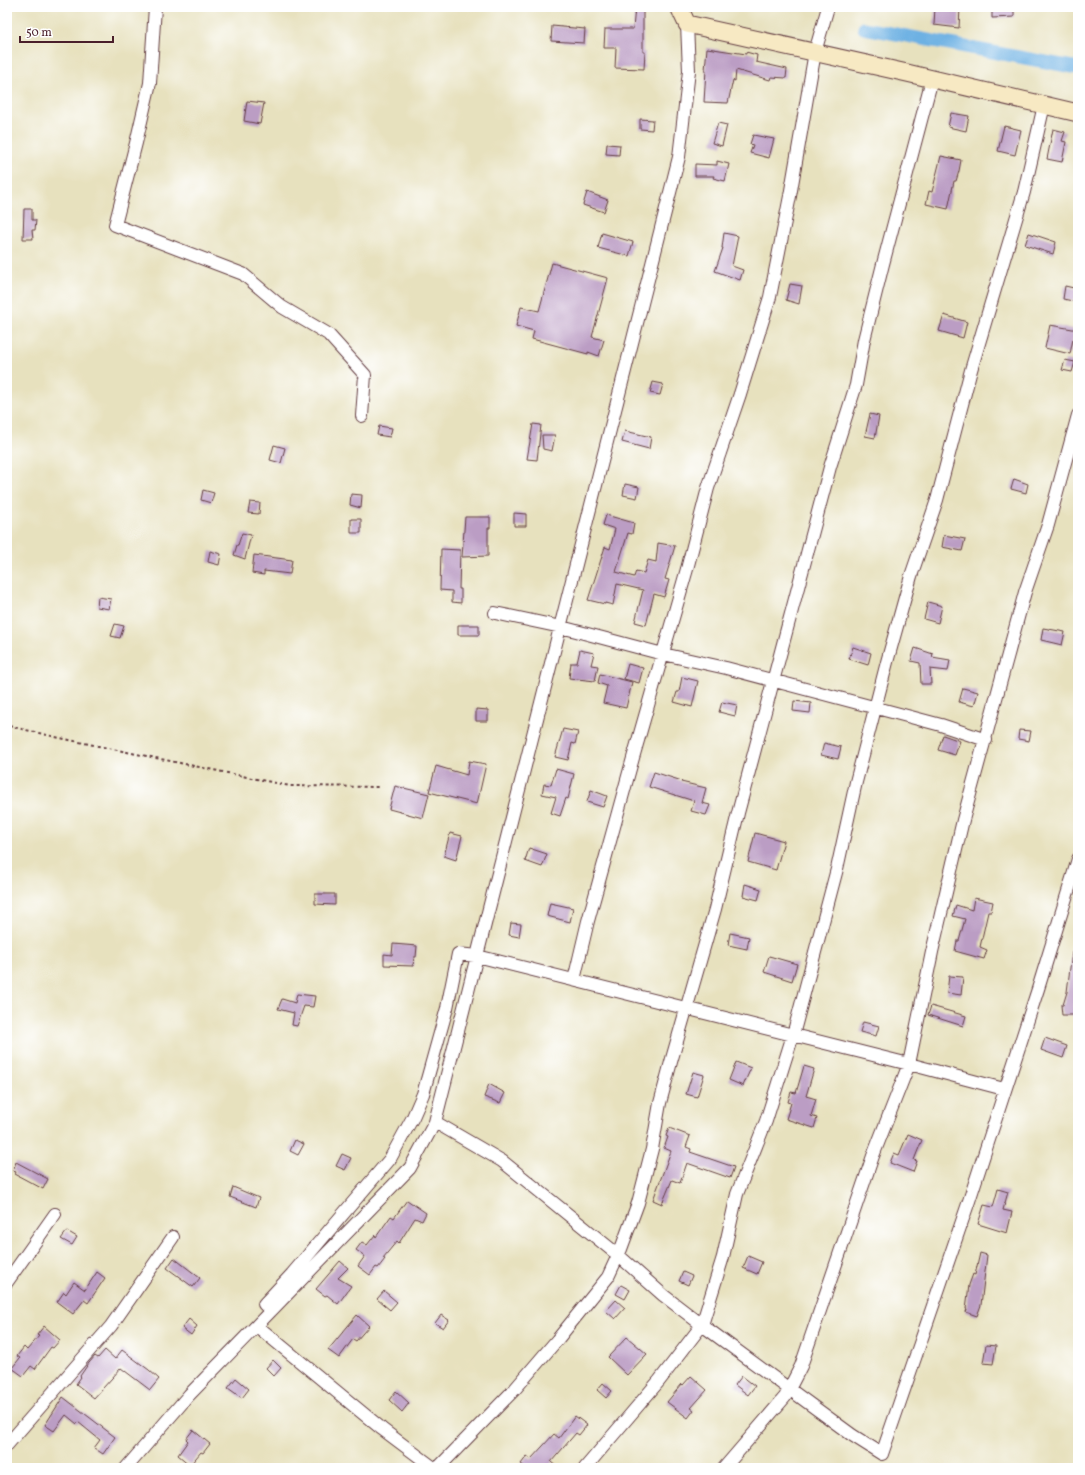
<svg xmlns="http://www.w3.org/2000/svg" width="1085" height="1475" font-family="Vollkorn,serif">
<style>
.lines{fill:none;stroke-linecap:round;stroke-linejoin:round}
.canal{stroke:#6db1e3;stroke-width:13}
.building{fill:#bb9dc4}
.street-casing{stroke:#623c41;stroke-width:14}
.secondary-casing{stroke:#623c41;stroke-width:19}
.path{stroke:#623c41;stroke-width:2;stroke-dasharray:3 3;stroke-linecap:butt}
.street{stroke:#fff;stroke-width:12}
.secondary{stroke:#f7e9c3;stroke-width:17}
</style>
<rect width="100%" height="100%" fill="#fff"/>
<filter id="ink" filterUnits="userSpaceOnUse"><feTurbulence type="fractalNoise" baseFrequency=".025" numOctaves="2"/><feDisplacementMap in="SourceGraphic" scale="8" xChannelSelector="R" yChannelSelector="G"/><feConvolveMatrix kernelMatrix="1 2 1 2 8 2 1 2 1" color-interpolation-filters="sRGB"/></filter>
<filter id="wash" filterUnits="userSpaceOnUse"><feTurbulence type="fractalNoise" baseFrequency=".012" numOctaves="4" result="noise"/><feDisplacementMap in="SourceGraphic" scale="16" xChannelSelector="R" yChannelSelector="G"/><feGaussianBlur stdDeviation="0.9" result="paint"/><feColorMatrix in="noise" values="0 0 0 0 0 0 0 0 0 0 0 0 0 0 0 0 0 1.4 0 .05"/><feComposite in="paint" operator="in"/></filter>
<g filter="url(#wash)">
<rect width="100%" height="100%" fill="#e7e1be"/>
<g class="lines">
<path class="canal" d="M864,28L1078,68"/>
</g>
<g id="blocks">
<path class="building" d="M635,7H643V52H645L644,69L615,68L616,48H604L605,29H633Z
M935,7H960L959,28L934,25Z
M992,7H1014V17L992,18Z
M552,26L585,29L584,43L551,41Z
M707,48L746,54V52L757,55L756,62L787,69L786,78L771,77L770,80L736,70L735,81L733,80L728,103L704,102L706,70H705Z
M247,101L264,103L260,124L244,121Z
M951,113L969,116L966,131L948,127Z
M640,119L653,120L652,130L640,129Z
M718,123L727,125L722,146L712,143Z
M1004,126L1021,130L1015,155L998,151Z
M1053,129L1065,132L1062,141L1066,142L1062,162L1047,159Z
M753,135L774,139L769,158L750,153L753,145L750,144Z
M607,144L620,145L619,155L606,154Z
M941,156L961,160L959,171L956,181H954L948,209L926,204L929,191L932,192Z
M717,161L729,164L725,181L713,178L714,176H695V164L717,165Z
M587,192L608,200L604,212L583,205Z
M24,209H32V220H36L35,230H32L33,239H23Z
M602,233L633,242L629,256L598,248Z
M724,233L738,236L732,266L743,270L740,280L715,271L723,248H722Z
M1029,233L1056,242L1053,254L1025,245Z
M552,263L608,278L592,337L604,340L599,356L588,352V354L532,339L534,331L516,326L521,307L539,311Z
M790,284L802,286L799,304L786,300Z
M1065,286L1078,289V302L1063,299Z
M944,315L967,322L963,338L939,331Z
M1050,325L1078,330V340L1073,339L1070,354L1045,348Z
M1065,360L1075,362L1072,372L1062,370Z
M653,382L663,384L660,395L650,393Z
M870,414L879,416L875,438L865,436Z
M533,424L541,425L537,460L527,459Z
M379,426L392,428L390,437L377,435Z
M625,431L651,437L649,449L622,442Z
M542,435H555L552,451L543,449Z
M274,445L285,448L281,463L270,460Z
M1014,479L1028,484L1026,493L1011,489Z
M625,484L639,487L637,498L623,495Z
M203,490L214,493L211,503L201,500Z
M351,494L362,495L361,508L350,505Z
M250,502L260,503L259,514L248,513Z
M514,513L526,514V526H514Z
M606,515L634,523L632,534L628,533L616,572L634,577L636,571L644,573L648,560L656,562L658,543L675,546L665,579L669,580L664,597L654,594L646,625L635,622L643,590L617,584L613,605L605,603V604L588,600L605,547L610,549L615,529L603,525Z
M465,517H490V528H488V556L462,557Z
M351,519H361V533H351Z
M242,533L251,535L245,559L234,555L237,545H238Z
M944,535L965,539L962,551L942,547Z
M441,549L460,550L459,589H461V603L452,602V591L440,590Z
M210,551L221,554L219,565L208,562Z
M254,555L292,560L290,574L264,571V575L252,573Z
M98,597L111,599L109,609L97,607Z
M928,602L942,606L938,623L924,619Z
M115,624L124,626L120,638L111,636Z
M458,625H479V635H458Z
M1043,628L1065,632L1062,645L1041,640Z
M853,647L871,653L868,665L849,659Z
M915,648L933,654L932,657L950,660L948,671L930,669L931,684H921L920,663L911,661Z
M580,650L594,653L591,665L598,666L595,681L569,678L571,663H577Z
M628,664L643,668L639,683L624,679Z
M600,674L632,682L626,708L603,703L607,686L598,683Z
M682,677L698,681L692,707L674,702L677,692H679Z
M963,688L978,692L974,706L959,702Z
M794,701L811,703L810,713L793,711Z
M722,702L737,705L735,716L719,712Z
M476,709L488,710V721H476Z
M563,729L578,732L575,744L572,743L568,760L555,757Z
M1019,730L1031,731L1029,741L1018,739Z
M943,735L960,741L955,755L938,750Z
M824,743L841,747L838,759L821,755Z
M469,761L486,764L477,804L429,792L436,766L467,775Z
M556,769L574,774L568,799L566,798L560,816L551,813L556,797L542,794L544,784L551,785Z
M654,772L682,781L681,782L706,788L702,803L710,805L706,815L691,811L694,801L649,787Z
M395,786L429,794L423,818L389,809Z
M591,790L607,796L603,807L587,802Z
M450,833L462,836L456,860L444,856Z
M755,833L784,841L776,870L748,862Z
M529,848L547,854L542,867L525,861Z
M745,884L761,889L758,900L743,896Z
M315,894H335V905L315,904Z
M974,898L993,902L991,912H988L980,947L987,950L984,959L955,951L957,941H959L965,919L953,916L956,905L972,910Z
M550,903L573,908L570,922L547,916Z
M511,923L521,924L519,937L509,935Z
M730,933L749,937L747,949L728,945Z
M393,944L417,946L416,957H414L413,966L384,965V954L392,955Z
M1072,952L1078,953V992L1074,1007V1015H1062L1061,1005H1063L1067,992Z
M769,956L797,964L792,981L764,972Z
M949,976L963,977L961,995L947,993Z
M297,994L315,996L313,1007L304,1006L297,1026L292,1025L294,1013L278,1009L282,999L295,1003Z
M931,1006L966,1016L963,1026L928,1015Z
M863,1022L879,1026L876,1036L860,1032Z
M1045,1038L1067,1046L1063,1058L1041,1050Z
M736,1062L751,1068L743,1086L729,1080Z
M804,1066L814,1069L806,1096L816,1099L811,1116L817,1118L814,1128L786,1119L791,1103L788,1102L791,1092L796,1093Z
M693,1072L704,1075L697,1097L686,1094Z
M489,1084L505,1093L500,1103L484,1097Z
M669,1128L690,1136L686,1147L691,1149L690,1152L734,1167L730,1178L687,1163L680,1183L672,1180L662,1204L653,1200L671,1151L664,1148L668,1137L666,1136Z
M908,1134L922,1140L914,1160L917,1161L913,1172L890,1163L894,1153L899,1155Z
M295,1140L304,1144L298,1155L290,1151Z
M342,1154L351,1158L345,1170L336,1166Z
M16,1162L48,1179L43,1189L15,1174L16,1172L13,1171Z
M233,1187L259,1198L256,1207L230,1197Z
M998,1189L1008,1192L1003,1210L1012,1212L1007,1233L978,1224L984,1205L993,1207Z
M407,1200L426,1213L422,1221L415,1218L399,1243L397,1241L383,1258L385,1259L378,1268L376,1267L370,1275L358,1266L365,1256L356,1250L362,1242L367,1245L375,1235L376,1237L391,1216L394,1218Z
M67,1231L77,1237L72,1245L61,1239Z
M980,1253L987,1255L981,1305L977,1316L966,1312L967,1309H966L969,1285L973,1274L975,1275Z
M748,1256L762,1262L757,1274L743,1268Z
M174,1258L200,1278L193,1287L167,1268Z
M340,1261L348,1268L338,1278L351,1286L338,1304L327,1295L325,1296L316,1289Z
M97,1272L105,1278L88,1303L84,1300L73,1314L57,1302L64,1292L66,1294L74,1282L85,1290Z
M683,1272L692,1276L688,1285L679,1281Z
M621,1285L630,1290L625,1299L616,1294Z
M384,1291L397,1302L390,1310L377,1299Z
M616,1300L625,1308L615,1319L606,1311Z
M357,1315L369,1326L356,1341L353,1339L339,1358L328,1350Z
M441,1315L449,1320L443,1328L435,1323Z
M189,1319L197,1326L191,1335L182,1328Z
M44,1326L60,1340L53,1348L51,1347L35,1369L31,1366L23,1376L12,1368L20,1358L17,1356L24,1347L27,1350L39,1336L37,1335Z
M627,1337L647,1354L627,1375L608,1357Z
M986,1345L996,1346L993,1364L983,1363Z
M105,1350L115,1359L122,1350L149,1370L159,1379L150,1390L121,1368L94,1398L76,1384L81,1377L80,1376L89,1363L95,1356L98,1358Z
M273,1360L281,1368L274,1376L266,1368Z
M691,1376L707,1390L691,1408L694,1410L688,1418L667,1402L682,1384L683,1385Z
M742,1376L755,1386L748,1395L735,1385Z
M236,1378L249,1389L242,1398L228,1388Z
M603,1383L612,1391L606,1398L597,1390Z
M396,1391L409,1403L402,1412L389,1400Z
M63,1397L115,1437L103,1454L94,1448L100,1440L78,1422L77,1424L66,1415L54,1431L45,1425Z
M575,1416L587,1425L579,1435L576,1433L551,1462L558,1468H524L525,1467L521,1464L527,1456L531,1459L554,1434L559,1438Z
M193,1430L210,1444L203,1453L201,1452L190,1465L178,1455L188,1441L186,1439Z"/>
</g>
</g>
<g filter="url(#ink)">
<use href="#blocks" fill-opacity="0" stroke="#623c41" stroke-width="1"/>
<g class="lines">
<defs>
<path id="street" d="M155,7L150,83L136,143L115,225L243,274L282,307L328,334L365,375L362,416
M495,613L561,627L663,654L726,668L941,725L986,740
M574,980L588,921L633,758L687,569L708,488L740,394L770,297L790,196L815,52L828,7
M435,1122L502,1161L618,1255L663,1295L702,1325L852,1435L882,1454L969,1201L1038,989L1078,859
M7,1282L55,1214
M271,1311L264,1304L292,1274L390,1159L413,1117L423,1094L447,1008L458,954L477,956L909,1064L1004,1089
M257,1326L382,1429L434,1468
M7,1445L111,1326L173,1237
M126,1468L189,1395L410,1168L435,1122L679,157L689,71L687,24
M438,1468L515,1389L557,1340L608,1277L621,1249L638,1203L652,1149L660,1103L671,1062L715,909L738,813L830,467L856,385L864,340L883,264L932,79
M585,1468L659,1381L702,1325L723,1257L737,1194L766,1121L793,1035L837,869L856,782L887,662L911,576L937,500L971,370L1024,192L1044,105
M724,1468L785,1397L801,1366L873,1156L909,1064L932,952L963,820L1025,592L1048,525L1078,415"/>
<path id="secondary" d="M679,7L687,24L907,73L1078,113"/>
</defs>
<use href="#street" class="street-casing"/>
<use href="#secondary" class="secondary-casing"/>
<path class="path" d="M9,726L60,738L290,786L380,787"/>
<use href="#street" class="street"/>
<use href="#secondary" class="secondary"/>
</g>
</g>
<rect width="1085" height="1475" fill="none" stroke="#fff" stroke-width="24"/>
<path d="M20 36v6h93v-6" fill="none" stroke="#4a1f2b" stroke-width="2"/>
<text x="26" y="36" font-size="12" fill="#4a1f2b" stroke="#ffffff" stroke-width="3" paint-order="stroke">50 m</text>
</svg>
